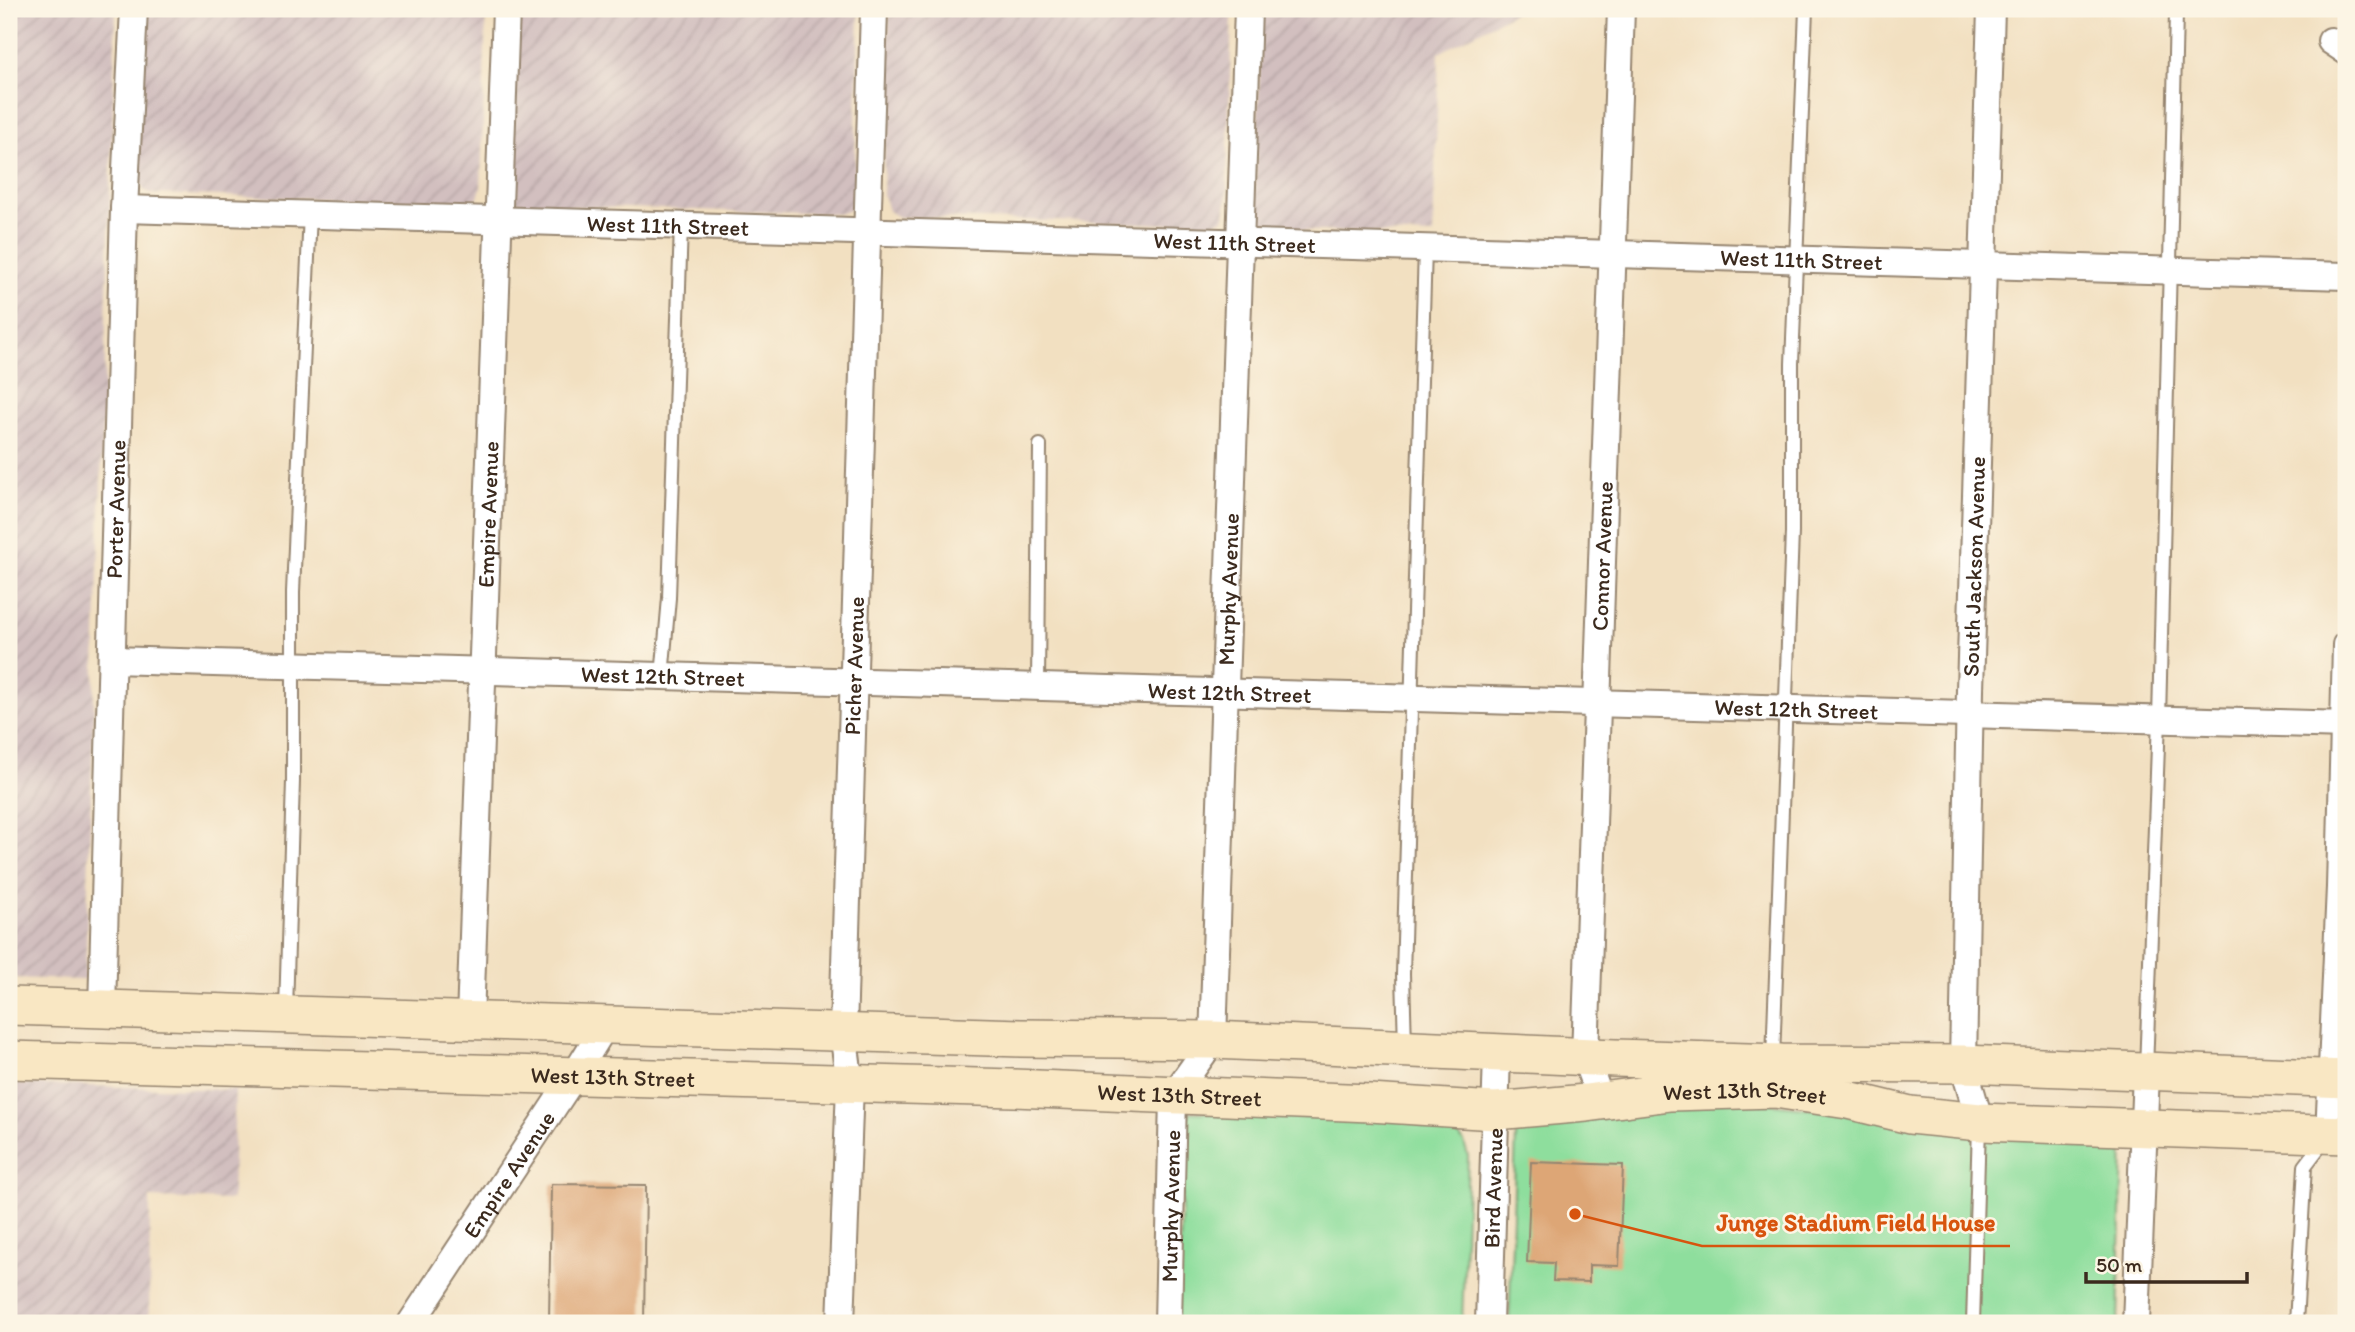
<svg xmlns="http://www.w3.org/2000/svg" width="2355" height="1332" font-family="Itim,sans-serif">
<style>
.industrial{fill:url(#industrial-furrows)}
.garden{fill:#8ede9d;stroke:#64845e;stroke-width:2}
.building{fill:#dda676}
.lines{fill:none;stroke-linecap:round;stroke-linejoin:round}
.lane-casing{stroke:#968570;stroke-width:16}
.street-casing{stroke:#968570;stroke-width:30}
.secondary-casing{stroke:#968570;stroke-width:40}
.lane{stroke:#fff;stroke-width:12}
.street{stroke:#fff;stroke-width:26}
.secondary{stroke:#f9e7c3;stroke-width:37}
.labels{text-anchor:middle;dominant-baseline:central;stroke-width:5;stroke-linejoin:round;paint-order:stroke}
.street-label{font-size:23px;fill:#3b2a1e;stroke:#fcf5e5}
.leader{fill:none;stroke:#d7540e;stroke-width:2.5}
.callout-dot{fill:#d7540e;stroke:#fcf5e5;stroke-width:2.5}
.callout-label{font-size:24px;text-anchor:middle;font-weight:bold;fill:#d7540e;stroke:#fcf5e5;stroke-width:5;stroke-linejoin:round;paint-order:stroke}
</style>
<defs>
<pattern id="industrial-furrows" width="10" height="10" patternUnits="userSpaceOnUse" patternTransform="scale(1.75)"><rect width="10" height="10" fill="#d2bfbf"/><path d="M-1 1l2-2M0 10L10 0M9 11l2-2" fill="none" stroke="#b5a4a4"/></pattern>
</defs>
<rect width="100%" height="100%" fill="#fcf5e5"/>
<filter id="ink" filterUnits="userSpaceOnUse"><feTurbulence type="fractalNoise" baseFrequency=".0143" numOctaves="2"/><feDisplacementMap in="SourceGraphic" scale="14" xChannelSelector="R" yChannelSelector="G"/><feConvolveMatrix kernelMatrix="1 2 1 2 8 2 1 2 1" color-interpolation-filters="sRGB"/></filter>
<filter id="wash" filterUnits="userSpaceOnUse"><feTurbulence type="fractalNoise" baseFrequency=".00686" numOctaves="4" result="noise"/><feDisplacementMap in="SourceGraphic" scale="28" xChannelSelector="R" yChannelSelector="G"/><feGaussianBlur stdDeviation="1.57" result="paint"/><feColorMatrix in="noise" values="0 0 0 0 0 0 0 0 0 0 0 0 0 0 0 0 0 1.4 0 .05"/><feComposite in="paint" operator="in"/></filter>
<g filter="url(#wash)">
<rect width="100%" height="100%" fill="#f2e0c1"/>
<path class="industrial" d="M9,9H116L85,980L9,978Z
M143,9H486L481,188L478,197L470,203L152,194L144,190L139,181L137,172Z
M518,9H859L854,203L852,209L839,214L525,205L516,201L511,194Z
M889,9H1232L1226,211L1223,219L1209,225L899,217L888,211L883,194Z
M1262,9H1521L1439,53L1433,235L1265,229L1257,223L1254,216Z
M9,1084L235,1090L232,1200L150,1198L149,1323H9Z"/>
<path class="garden" d="M1694,1095L2123,1144L2118,1323H1509L1516,1135L1519,1128L1525,1123Z
M1190,1112L1402,1116L1423,1127L1453,1129L1464,1142L1468,1156L1462,1323H1177L1185,1124Z"/>
<g id="blocks">
<path class="building" d="M1531,1162L1623,1165L1619,1266L1589,1265V1282L1553,1281L1554,1263L1527,1262Z
M551,1184L646,1185L644,1323H549Z"/>
</g>
</g>
<g filter="url(#ink)">
<use href="#blocks" fill-opacity="0" stroke="#968570" stroke-width="2"/>
<g class="lines">
<defs>
<path id="lane" d="M662,677L669,598L681,225
M1038,688L1040,445
M286,1010L293,781V592L310,213
M1405,1046L1403,974L1425,249
M1773,1059L1792,532V364L1806,9
M2146,1069L2159,719L2176,13
M1973,1323L1979,1126
M2296,1323L2305,1166L2324,1141"/>
<g id="street">
<path d="M2331,41L2346,51"/>
<path id="s1" d="M124,209L2346,276"/>
<path id="s2" d="M112,660L2346,725"/>
<path id="s3" d="M102,1009L124,209L134,9"/>
<path id="s4" d="M470,1020L506,9"/>
<path id="s5" d="M1601,1101L1585,1057L1621,9"/>
<path id="s6" d="M1980,1122L1963,1064L1970,690L1991,9"/>
<path d="M2329,1135L2340,887L2346,645"/>
<path id="s7" d="M411,1323L574,1076L606,1024"/>
<path id="s8" d="M841,1323L850,1085L843,1031L874,9"/>
<path id="s9" d="M1168,1323L1173,1096L1213,1040L1248,9"/>
<path id="s10" d="M1489,1323L1497,1053"/>
<path d="M2136,1323L2146,1072"/>
</g>
<g id="secondary">
<path d="M9,1006L1021,1038L1213,1040L1615,1058L1782,1063L1963,1064L2346,1079"/>
<path id="s11" d="M9,1060L1014,1088L1370,1103L1495,1111L1586,1103L1670,1092L1775,1089L1848,1100L1910,1115L1980,1122L2346,1135"/>
</g>
</defs>
<use href="#lane" class="lane-casing"/>
<use href="#street" class="street-casing"/>
<use href="#secondary" class="secondary-casing"/>
<use href="#lane" class="lane"/>
<use href="#street" class="street"/>
<use href="#secondary" class="secondary"/>
</g>
</g>
<g class="labels">
<g class="street-label">
<text stroke="none"><textPath href="#s1" startOffset="544">West 11th Street</textPath></text>
<text stroke="none"><textPath href="#s1" startOffset="1111">West 11th Street</textPath></text>
<text stroke="none"><textPath href="#s1" startOffset="1678">West 11th Street</textPath></text>
<text stroke="none"><textPath href="#s3" startOffset="500">Porter Avenue</textPath></text>
<text stroke="none"><textPath href="#s4" startOffset="506">Empire Avenue</textPath></text>
<text stroke="none"><textPath href="#s5" startOffset="548">Connor Avenue</textPath></text>
<text stroke="none"><textPath href="#s6" startOffset="558">South Jackson Avenue</textPath></text>
<text stroke="none"><textPath href="#s9" startOffset="747">Murphy Avenue</textPath></text>
<text stroke="none"><textPath href="#s8" startOffset="658">Picher Avenue</textPath></text>
<text stroke="none"><textPath href="#s2" startOffset="551">West 12th Street</textPath></text>
<text stroke="none"><textPath href="#s2" startOffset="1118">West 12th Street</textPath></text>
<text stroke="none"><textPath href="#s2" startOffset="1685">West 12th Street</textPath></text>
<text stroke="none"><textPath href="#s11" startOffset="604">West 13th Street</textPath></text>
<text stroke="none"><textPath href="#s11" startOffset="1171">West 13th Street</textPath></text>
<text stroke="none"><textPath href="#s11" startOffset="1738">West 13th Street</textPath></text>
<text stroke="none"><textPath href="#s7" startOffset="178">Empire Avenue</textPath></text>
<text stroke="none"><textPath href="#s10" startOffset="135">Bird Avenue</textPath></text>
<text stroke="none"><textPath href="#s9" startOffset="117">Murphy Avenue</textPath></text>
</g>
</g>
<path class="leader" d="M1575 1214L1702 1246H2010"/>
<circle class="callout-dot" cx="1575" cy="1214" r="7"/>
<g class="callout-label">
<text x="1856" y="1231">Junge Stadium Field House</text>
</g>
<rect width="2355" height="1332" fill="none" stroke="#fcf5e5" stroke-width="35"/>
<path d="M2086 1272v10h161v-10" fill="none" stroke="#3b2a1e" stroke-width="3.5"/>
<text x="2096" y="1272" font-size="21" fill="#3b2a1e" stroke="#fcf5e5" stroke-width="5" paint-order="stroke">50 m</text>
</svg>
